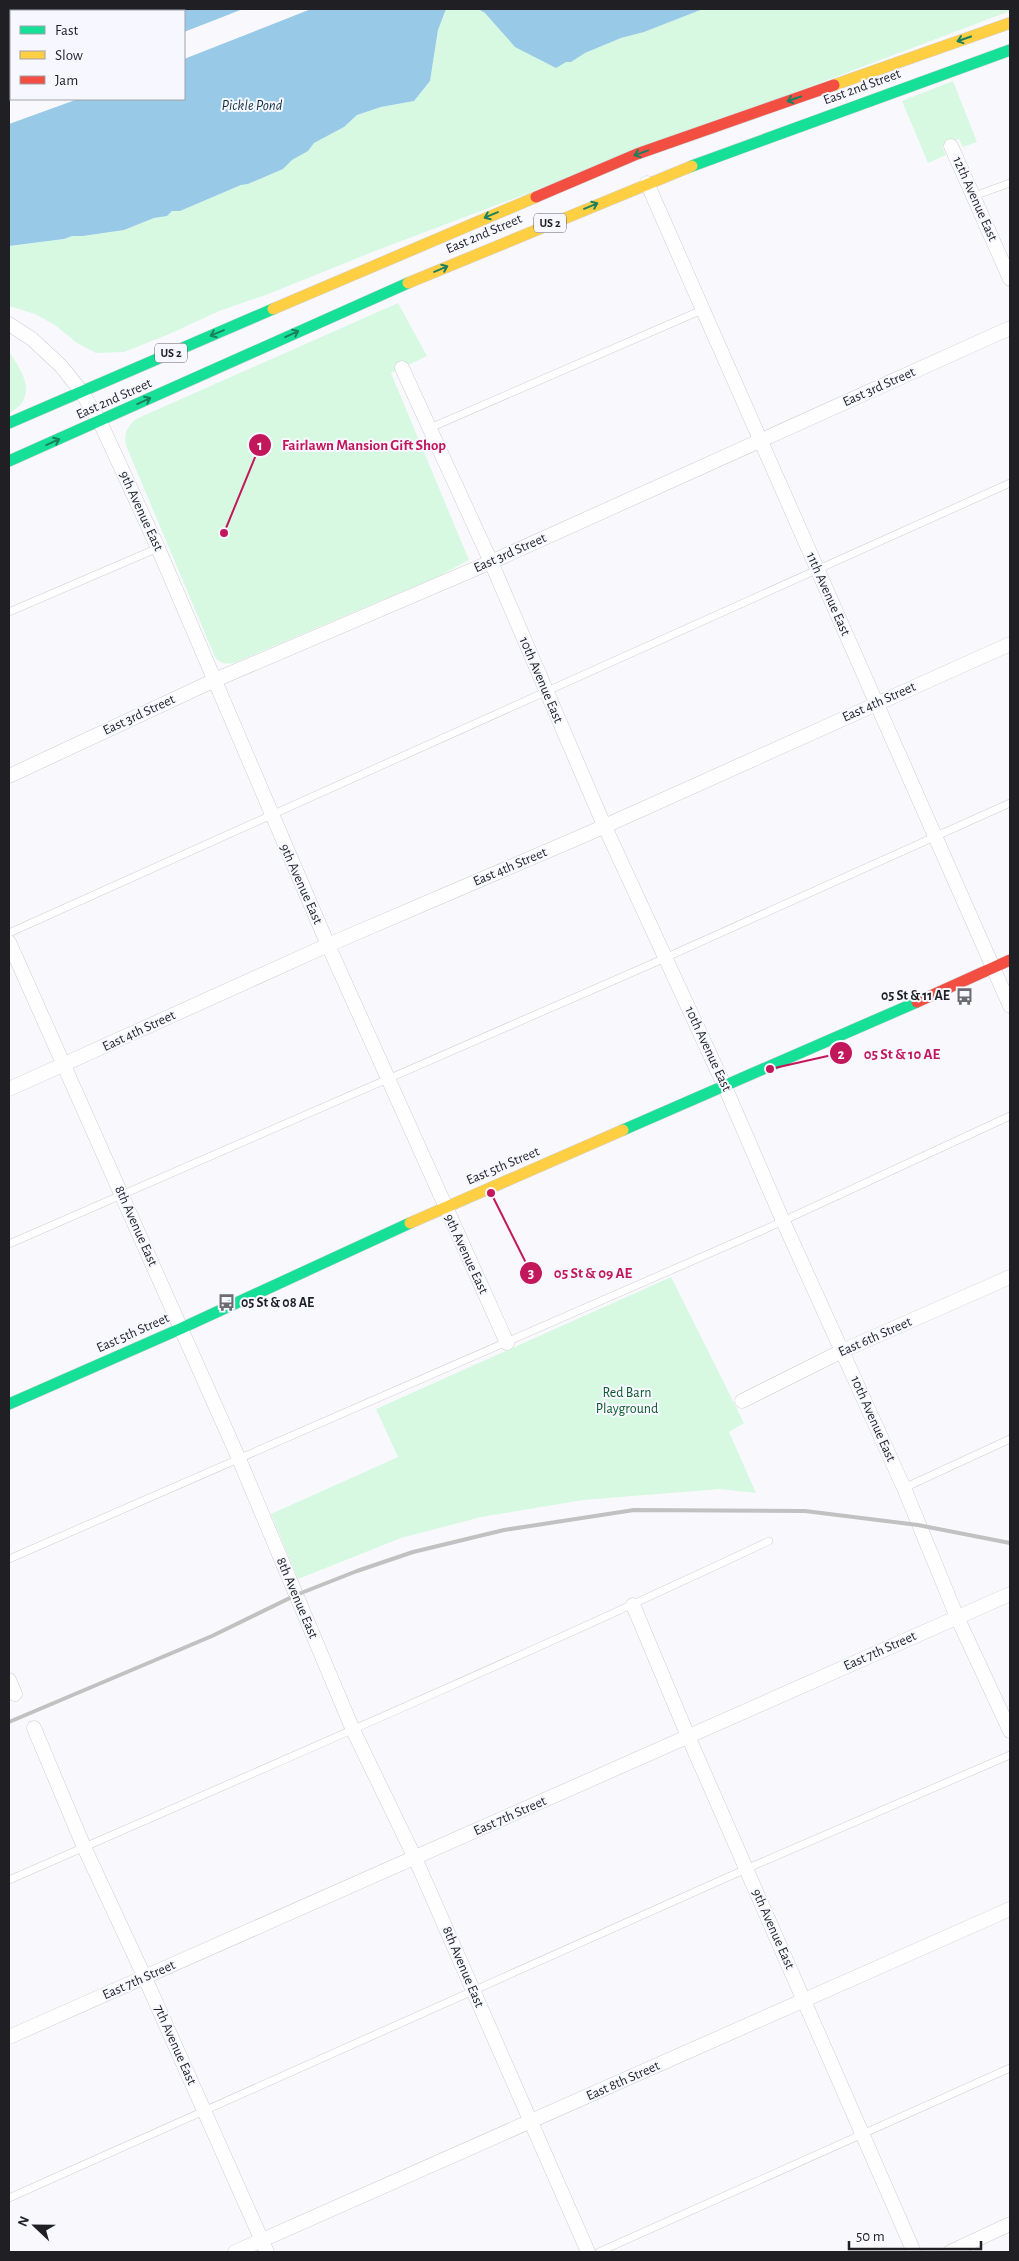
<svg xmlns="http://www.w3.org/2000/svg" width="1019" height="2261" font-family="'Alegreya Sans',sans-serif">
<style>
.green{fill:#d7f9e2}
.water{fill:#98cae8}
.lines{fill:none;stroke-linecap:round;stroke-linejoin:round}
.lane-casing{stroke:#cfcfd3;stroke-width:8}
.street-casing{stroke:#cfcfd3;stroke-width:15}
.fast-casing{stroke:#cfcfd3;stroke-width:12}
.slow-casing{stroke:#cfcfd3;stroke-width:12}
.jam-casing{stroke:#cfcfd3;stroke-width:12}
.lane{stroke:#fefeff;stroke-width:7}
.street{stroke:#fefeff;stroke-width:14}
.fast{stroke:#16e098;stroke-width:11}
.slow{stroke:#ffcf43;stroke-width:11}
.jam{stroke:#f24e42;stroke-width:11}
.rail{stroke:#c1c1c2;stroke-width:4}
.oneway{stroke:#1a805e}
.labels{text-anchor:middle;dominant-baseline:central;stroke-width:4;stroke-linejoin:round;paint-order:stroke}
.shield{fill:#f7f8ff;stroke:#606066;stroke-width:1}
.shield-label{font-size:12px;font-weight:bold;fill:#1f1f24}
.street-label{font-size:14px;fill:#1f1f24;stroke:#f7f8ff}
.poi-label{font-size:14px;font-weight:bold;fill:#1f1f24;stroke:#f7f8ff;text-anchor:end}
.park-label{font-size:14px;fill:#0f592e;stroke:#f7f8ff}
.water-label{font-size:15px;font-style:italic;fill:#123344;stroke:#f7f8ff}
.leader{fill:none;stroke:#c2185b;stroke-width:2}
.callout-dot{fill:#c2185b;stroke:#f7f8ff;stroke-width:2}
.mark-label{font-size:15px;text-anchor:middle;font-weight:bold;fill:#fff}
.callout-label{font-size:15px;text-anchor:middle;font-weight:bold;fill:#c2185b;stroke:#f7f8ff;stroke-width:4;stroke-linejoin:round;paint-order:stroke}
</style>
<rect width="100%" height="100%" fill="#f9f9fd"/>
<path class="green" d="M446,9H478L566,61L571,62L585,53L621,38L644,32L703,9H1010V11L375,251L271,293L219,311L167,335L124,352L96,353L77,343L55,325L35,314L9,306V246L64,239L72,236H83L124,230L154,218L167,216L172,211H180L241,185L248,184L283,169L292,160L308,151L314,143L344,127L357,115L381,107L414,101L430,81L438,30Z
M953,81L977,142L963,147L959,139L942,146L946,155L928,163L902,101Z
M398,303L427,356L391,373L469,560L439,576L234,663C226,664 221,664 215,657L127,448C123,436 126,427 136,419Z
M9,352C19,366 34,387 21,404C18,408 12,411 9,414Z
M671,1277L744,1423L729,1432L756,1493L720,1489L583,1500L481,1517L401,1538L298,1579L271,1514L398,1457L376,1409Z"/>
<path class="water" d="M9,9H243L184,32V11H11L13,99L9,100Z
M311,9H446L438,30L430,81L414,101L381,107L357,115L344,127L314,143L308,151L292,160L283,169L248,184L241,185L180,211H172L167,216L154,218L124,230L83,236H72L64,239L9,246V124L78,99H184V59Z
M478,9H703L644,32L621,38L585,53L571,62H566L556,68L515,47L485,13Z"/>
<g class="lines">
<defs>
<path id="lane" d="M974,196L1010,183
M430,428L702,310
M9,612L158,548
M9,933L1010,483
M9,1244L647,966L1010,803
M904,1488L1010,1439
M9,1559L761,1231L1010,1116
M9,1880C263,1769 518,1659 769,1541
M9,2198L746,1869L1010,1755
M599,2252L1010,2068"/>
<path id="street" d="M951,146L1010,279
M647,183L1010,1006
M9,324L32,339L61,366L81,391L100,422L158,548L328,945L507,1343
M402,368L491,562L604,825L725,1087L783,1221L904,1488L957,1617L1010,1731
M9,776L215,680L491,562L1010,328
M9,942L239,1459L353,1730L415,1858L588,2252
M9,1089L328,945L587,834L1010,644
M742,1401L842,1351L1010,1277
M633,1605L688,1736L914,2252
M9,1680L15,1694
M34,1728L84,1847L145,1978L267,2252
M9,2037L1010,1594
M235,2252L1010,1909
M950,2252L1010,2224"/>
<path id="fast" d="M692,166L1010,50
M9,423L273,309
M9,461L408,283
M623,1130L917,1002
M9,1404L182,1328L410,1223"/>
<path id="slow" d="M834,85L1010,23
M408,283L692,166
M273,309L536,197
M410,1223L623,1130"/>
<path id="jam" d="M536,197L637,154L834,85
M917,1002L1010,960"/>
</defs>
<use href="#lane" class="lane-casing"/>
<use href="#street" class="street-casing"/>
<use href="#fast" class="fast-casing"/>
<use href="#slow" class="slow-casing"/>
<use href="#jam" class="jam-casing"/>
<use href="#lane" class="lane"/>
<use href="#street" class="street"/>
<use href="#fast" class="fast"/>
<use href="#slow" class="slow"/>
<use href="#jam" class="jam"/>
<path class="rail" d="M9,1722L212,1636L296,1595L357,1571L413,1552L504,1530L634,1510L805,1511L918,1525L1010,1543"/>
</g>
<defs><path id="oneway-shaft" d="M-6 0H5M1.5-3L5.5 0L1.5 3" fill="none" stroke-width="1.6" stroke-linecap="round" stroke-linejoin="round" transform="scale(1.25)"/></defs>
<g class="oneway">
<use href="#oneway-shaft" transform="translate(964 39) rotate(161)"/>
<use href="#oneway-shaft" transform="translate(794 99) rotate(161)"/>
<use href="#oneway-shaft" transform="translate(641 153) rotate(160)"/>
<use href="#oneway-shaft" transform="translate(591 206) rotate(-23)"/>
<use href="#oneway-shaft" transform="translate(491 215) rotate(157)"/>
<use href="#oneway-shaft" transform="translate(441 269) rotate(-23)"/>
<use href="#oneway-shaft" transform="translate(217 333) rotate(157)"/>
<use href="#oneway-shaft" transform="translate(292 334) rotate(-25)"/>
<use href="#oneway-shaft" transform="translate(144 401) rotate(-25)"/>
<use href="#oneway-shaft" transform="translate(53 442) rotate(-24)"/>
</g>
<defs>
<symbol id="bus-bare" viewBox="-9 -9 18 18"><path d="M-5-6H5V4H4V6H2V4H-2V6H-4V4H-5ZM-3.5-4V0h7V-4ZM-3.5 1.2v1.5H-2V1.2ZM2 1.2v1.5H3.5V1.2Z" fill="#6b6b70" stroke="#f7f8ff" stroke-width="2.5" paint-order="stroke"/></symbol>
</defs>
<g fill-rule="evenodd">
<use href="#bus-bare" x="952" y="984" width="25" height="25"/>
<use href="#bus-bare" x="214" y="1290" width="25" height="25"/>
</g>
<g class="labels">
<g class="shield">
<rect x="534" y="213.5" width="32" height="19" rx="4"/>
<rect x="155" y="343.5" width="32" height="19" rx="4"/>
</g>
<g class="shield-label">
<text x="550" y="223">US 2</text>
<text x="171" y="353">US 2</text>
</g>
<g class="street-label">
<text transform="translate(862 87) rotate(-20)">East 2nd Street</text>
<text transform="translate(975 199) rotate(66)">12th Avenue East</text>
<text transform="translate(484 234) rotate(-23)">East 2nd Street</text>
<text transform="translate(879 387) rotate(-24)">East 3rd Street</text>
<text transform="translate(114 399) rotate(-24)">East 2nd Street</text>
<text transform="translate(141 511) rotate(65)">9th Avenue East</text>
<text transform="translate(510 553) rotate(-24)">East 3rd Street</text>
<text transform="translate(828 594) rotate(66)">11th Avenue East</text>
<text transform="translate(541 680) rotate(67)">10th Avenue East</text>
<text transform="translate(879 702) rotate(-24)">East 4th Street</text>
<text transform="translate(139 715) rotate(-25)">East 3rd Street</text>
<text transform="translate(510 867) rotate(-23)">East 4th Street</text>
<text transform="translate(301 884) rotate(66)">9th Avenue East</text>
<text transform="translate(139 1031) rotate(-25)">East 4th Street</text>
<text transform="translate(708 1049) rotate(65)">10th Avenue East</text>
<text transform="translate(503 1166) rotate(-23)">East 5th Street</text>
<text transform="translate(136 1226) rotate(66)">8th Avenue East</text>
<text transform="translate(466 1254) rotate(65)">9th Avenue East</text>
<text transform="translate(133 1333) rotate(-24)">East 5th Street</text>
<text transform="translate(875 1337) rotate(-24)">East 6th Street</text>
<text transform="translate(873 1419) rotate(66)">10th Avenue East</text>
<text transform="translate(297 1598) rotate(67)">8th Avenue East</text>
<text transform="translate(880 1651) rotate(-24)">East 7th Street</text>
<text transform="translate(510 1816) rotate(-24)">East 7th Street</text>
<text transform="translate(773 1929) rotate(66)">9th Avenue East</text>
<text transform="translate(463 1967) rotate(67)">8th Avenue East</text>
<text transform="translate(139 1980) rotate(-24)">East 7th Street</text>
<text transform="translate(175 2045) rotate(66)">7th Avenue East</text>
<text transform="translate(623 2081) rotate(-24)">East 8th Street</text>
</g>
<g class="poi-label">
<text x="950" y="996">05 St &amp; 11 AE</text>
<text x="241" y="1303" text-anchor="start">05 St &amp; 08 AE</text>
</g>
<g class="park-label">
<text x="627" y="1393">Red Barn<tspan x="627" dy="16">Playground</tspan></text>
</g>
<g class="water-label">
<text x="252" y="105">Pickle Pond</text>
</g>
</g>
<path class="leader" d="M224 533L260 445M770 1069L841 1053M491 1193L531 1273"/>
<g class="callout-dot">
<circle cx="224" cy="533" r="5"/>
<circle cx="770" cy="1069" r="5"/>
<circle cx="491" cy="1193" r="5"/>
<circle cx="260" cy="445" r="12"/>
<circle cx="841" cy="1053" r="12"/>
<circle cx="531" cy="1273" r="12"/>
</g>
<g class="mark-label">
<text x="260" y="450">1</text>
<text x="841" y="1059">2</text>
<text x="531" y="1278">3</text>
</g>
<g class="callout-label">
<text x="364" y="450">Fairlawn Mansion Gift Shop</text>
<text x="902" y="1059">05 St &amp; 10 AE</text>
<text x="593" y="1278">05 St &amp; 09 AE</text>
</g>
<rect width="1019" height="2261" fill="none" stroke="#1f1f24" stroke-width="20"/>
<rect x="10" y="10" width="175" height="90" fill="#f7f8ff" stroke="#a1a1a7"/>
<rect x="20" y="26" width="25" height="8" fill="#16e098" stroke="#a1a1a7"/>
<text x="55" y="35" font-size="15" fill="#1f1f24">Fast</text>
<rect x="20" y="51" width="25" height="8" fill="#ffcf43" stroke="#a1a1a7"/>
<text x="55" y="60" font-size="15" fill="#1f1f24">Slow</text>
<rect x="20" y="76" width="25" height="8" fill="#f24e42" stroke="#a1a1a7"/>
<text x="55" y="85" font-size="15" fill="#1f1f24">Jam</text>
<g transform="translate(35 2226) rotate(292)" stroke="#f7f8ff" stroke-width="4" paint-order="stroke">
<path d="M0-4L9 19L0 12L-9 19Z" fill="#1f1f24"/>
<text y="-8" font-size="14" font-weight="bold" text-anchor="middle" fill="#1f1f24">N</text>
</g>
<path d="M849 2241v8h132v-8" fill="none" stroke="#1f1f24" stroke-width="2.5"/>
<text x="856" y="2241" font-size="15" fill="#1f1f24" stroke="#f7f8ff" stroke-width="4" paint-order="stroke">50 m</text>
</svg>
